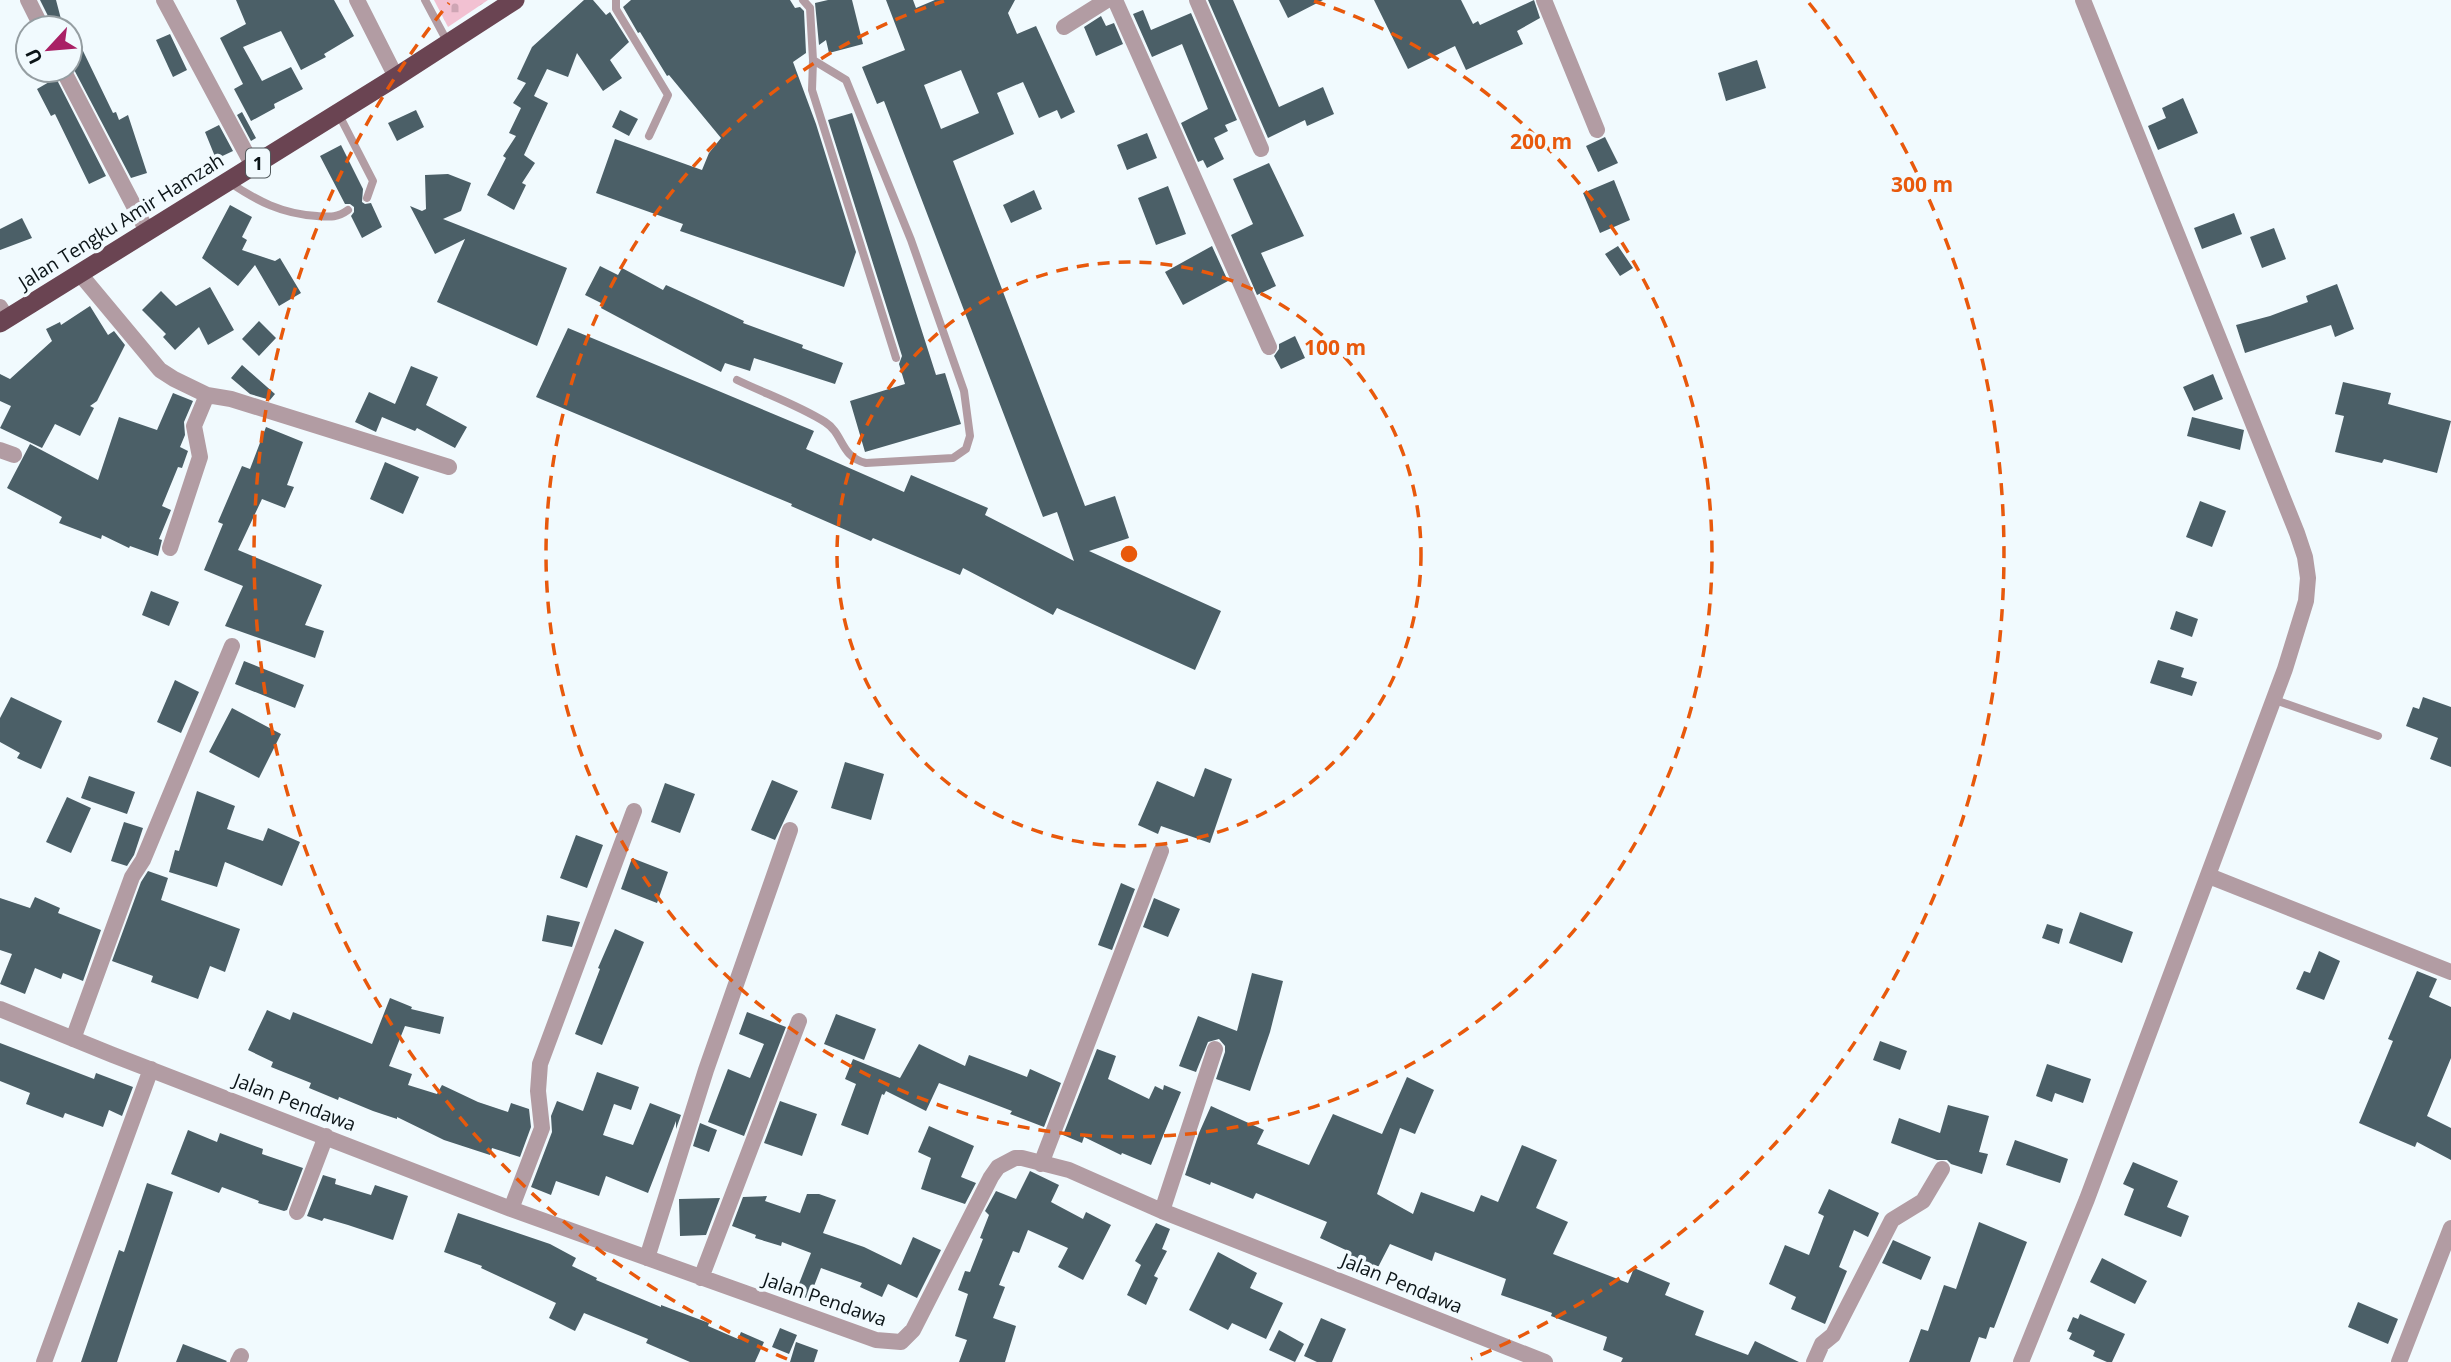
<svg xmlns="http://www.w3.org/2000/svg" width="2451" height="1362" font-family="'Open Sans',sans-serif">
<style>
.cemetery{fill:url(#cemetery-stones)}
.building{fill:#4b5f67;fill-rule:evenodd}
.lines{fill:none;stroke-linecap:round;stroke-linejoin:round}
.service{stroke:#b29ca3;stroke-width:8}
.minor{stroke:#b29ca3;stroke-width:16}
.trunk{stroke:#6a4452;stroke-width:19}
.ring{fill:none;stroke:#e8590c;stroke-width:3.5;stroke-dasharray:12 9}
.labels{text-anchor:middle;dominant-baseline:central;stroke-width:7;stroke-linejoin:round;paint-order:stroke}
.shield{fill:#f1fafe;stroke:#50595c;stroke-width:2}
.shield-label{font-size:18px;font-weight:bold;fill:#0b1417}
.street-label{font-size:19px;fill:#0b1417;stroke:#f1fafe}
.centre{fill:#e8590c;stroke:#f1fafe;stroke-width:3.5}
.ring-label{font-size:21px;text-anchor:middle;font-weight:bold;fill:#e8590c;stroke:#f1fafe;stroke-width:7;stroke-linejoin:round;paint-order:stroke}
</style>
<defs>
<pattern id="cemetery-stones" width="16" height="16" patternUnits="userSpaceOnUse" patternTransform="scale(1.75)"><rect width="16" height="16" fill="#f2c1d2"/><path d="M2 7V4a2 2 0 0 1 4 0v3zM10 15v-3a2 2 0 0 1 4 0v3z" fill="#cea5b4"/></pattern>
</defs>
<rect width="100%" height="100%" fill="#f1fafe"/>
<path class="cemetery" d="M434,0H488L448,27Z"/>
<path class="building" d="M40,0H56L61,19L51,22Z
M236,0H334L354,36L324,54L326,57L301,70L281,31L243,47L262,81L291,67L303,89L274,104L275,108L251,121L234,89L243,84L220,38L246,24Z
M584,0H593L606,15L610,12L629,42L610,60L622,78L603,91L577,53L568,77L547,69L534,96L548,103L524,155L535,163L522,183L526,185L514,210L487,195L506,158L503,156L516,136L509,133L521,108L513,103L526,83L517,79L532,47Z
M631,0H790L795,8L800,7L804,11L806,53L793,62L816,124L856,252L844,287L680,231L683,224L596,193L615,139L702,170L709,153L721,138L669,75L667,76L640,32L638,33L623,7Z
M828,0H852L863,44L829,53L826,40L819,45L815,3Z
M886,0H913L916,8L935,0H1015L1008,13L1017,34L1036,26L1075,112L1061,119L1057,110L1039,118L1023,82L997,93L1014,134L953,161L1085,506L1115,496L1129,538L1089,551L1221,611L1195,670L1057,608L1053,615L963,568L960,575L873,538L871,541L791,506L792,504L536,397L568,328L814,431L806,449L904,492L911,475L988,508L985,515L1074,561L1057,512L1043,517L884,101L877,104L862,67L905,50ZM961,70L979,113L941,129L924,85Z
M1208,0H1233L1279,107L1323,87L1334,114L1307,126L1305,120L1268,138Z
M1279,0H1323L1288,18Z
M1374,0H1461L1473,24L1478,21L1480,25L1534,0L1540,18L1517,31L1523,44L1466,70L1455,46L1408,69Z
M1143,10L1151,30L1191,13L1237,120L1225,125L1228,131L1214,138L1224,159L1207,168L1203,160L1198,162L1181,123L1208,109L1182,44L1152,57L1133,14Z
M1101,16L1106,26L1114,23L1123,44L1096,56L1084,27Z
M70,24L113,113L116,112L119,120L128,115L147,173L131,178L70,62Z
M170,34L187,70L173,77L156,40Z
M1757,60L1766,88L1726,101L1718,73Z
M56,78L106,176L89,184L55,114L51,116L37,89Z
M2183,98L2198,133L2158,150L2148,126L2166,118L2162,108Z
M416,110L424,127L397,141L388,123Z
M620,110L638,119L629,136L612,127Z
M242,112L256,138L251,141L237,115Z
M852,113L936,375L945,373L961,424L865,452L850,401L905,384L899,364L902,356L828,120Z
M219,125L233,151L216,159L205,132Z
M1147,133L1157,158L1127,170L1117,145Z
M1605,137L1618,163L1598,172L1586,146Z
M341,145L363,189L362,202L365,204L371,203L382,227L362,238L351,216L354,212V207L350,204H345L320,156Z
M1269,163L1304,236L1261,253L1276,286L1257,295L1231,235L1253,224L1233,179Z
M448,174L471,183L461,211L443,219L567,268L537,346L437,302L465,239L435,254L410,206L422,211L426,209L425,175Z
M1614,180L1630,220L1600,233L1583,193Z
M1168,186L1186,234L1156,245L1138,198Z
M1034,190L1042,209L1011,223L1003,205Z
M230,205L252,217L242,237L247,240L242,250L275,261L280,258L301,293L279,306L255,265L238,286L202,258Z
M2234,213L2242,234L2202,249L2194,228Z
M22,218L32,238L0,250V229Z
M2274,228L2286,259L2262,268L2250,237Z
M1212,246L1228,281L1183,305L1165,272Z
M1618,246L1633,268L1620,276L1605,254Z
M600,266L618,275L622,268L663,290L666,285L744,321L743,323L803,345L802,348L843,363L835,384L754,358L750,371L725,363L721,372L601,308L603,304L585,295Z
M2337,284L2354,329L2335,337L2331,325L2245,353L2236,325L2270,316L2308,302L2306,296Z
M210,287L234,330L208,345L199,327L175,350L163,337L166,334L142,310L161,291L176,306Z
M90,306L108,335L114,331L125,345L97,401L90,406L94,408L80,436L55,424L42,448L0,428L11,406L0,401V374L10,379L52,341L46,329L60,322L61,325Z
M259,321L276,338L259,356L242,339Z
M1295,336L1305,358L1281,369L1274,356L1279,349V344Z
M242,365L275,394L270,400L250,394L231,378Z
M411,366L438,377L426,405L467,427L455,448L417,428L415,431L382,417L376,432L355,422L369,392L395,404Z
M2213,374L2223,399L2194,411L2183,387Z
M2343,382L2391,393L2388,404L2451,421L2437,473L2384,459L2382,463L2335,452L2344,416L2335,414Z
M173,393L193,401L184,422L185,435L180,447L188,451L182,468L178,467L162,506L171,510L159,539L162,540L158,556L130,546L129,548L102,535L101,539L59,523L62,517L7,488L30,444L98,480L119,417L157,430Z
M2192,417L2244,430L2240,450L2187,436Z
M266,427L303,442L287,485L294,487L285,508L262,499L238,550L322,585L305,625L324,631L315,658L225,626L243,586L204,570L223,524L218,522L242,466L250,469Z
M385,462L419,477L403,514L370,499Z
M2200,501L2226,511L2212,547L2186,537Z
M151,591L179,602L169,626L142,615Z
M2176,611L2198,619L2192,637L2170,629Z
M2158,660L2184,668L2181,677L2197,682L2192,696L2150,683Z
M244,661L304,685L295,708L235,684Z
M175,680L199,692L181,733L157,722Z
M11,697L62,721L41,769L17,758L20,753L0,742V718Z
M2423,697L2451,707V767L2430,759L2438,738L2406,726L2413,707L2419,709Z
M232,708L281,734L259,778L209,752Z
M845,762L884,774L871,820L831,808Z
M1205,768L1232,779L1210,843L1161,826L1158,834L1138,825L1157,781L1194,797Z
M89,776L135,792L127,814L81,798Z
M772,780L798,791L775,840L751,830Z
M665,783L695,794L680,833L651,822Z
M197,791L235,806L227,829L263,841L268,828L300,842L282,886L225,862L217,887L169,872L175,850L179,851Z
M67,797L91,808L71,853L46,842Z
M124,822L143,828L134,855L127,866L111,861Z
M576,835L603,845L587,888L560,878Z
M632,858L668,872L657,903L621,889Z
M148,871L168,878L161,900L240,929L225,972L210,966L198,999L151,982L153,976L112,961L141,882Z
M1121,883L1135,889L1112,950L1098,945Z
M35,897L60,908L58,913L101,930L83,981L63,973L61,979L35,968L25,994L0,984L12,954L0,950V898L30,908Z
M1154,898L1180,909L1168,937L1143,927Z
M2080,912L2133,932L2122,963L2069,943Z
M547,915L580,922L572,947L542,941Z
M2047,924L2063,929L2059,944L2042,938Z
M615,929L644,942L602,1045L575,1034L600,969L598,968Z
M2319,951L2340,961L2324,1000L2296,989L2304,971L2310,973Z
M2417,971L2437,979L2429,997L2451,1007V1058L2427,1116L2451,1128V1160L2417,1142L2415,1147L2359,1123L2393,1041L2388,1039Z
M1252,973L1283,981L1270,1032L1250,1091L1216,1079L1225,1052V1046L1219,1039L1208,1042L1196,1072L1179,1066L1198,1016L1237,1031Z
M390,998L412,1007L411,1009L444,1017L440,1034L405,1026L389,1066L412,1074L408,1085L437,1094L442,1085L478,1102L508,1112L511,1103L529,1109L531,1127L520,1157L492,1148L490,1155L444,1140L397,1117V1119L373,1111L339,1097L338,1100L309,1088L311,1083L271,1067L273,1062L248,1050L267,1010L290,1020L293,1012L372,1044Z
M747,1012L786,1027L744,1136L708,1122L728,1069L750,1078L764,1044L739,1034Z
M836,1014L876,1029L864,1060L824,1044Z
M1880,1041L1907,1051L1900,1070L1873,1060Z
M0,1043L94,1079L96,1073L133,1087L122,1116L109,1110L103,1127L65,1113L63,1118L26,1104L30,1093L0,1081Z
M919,1044L965,1066L969,1055L1027,1077L1030,1069L1061,1083L1044,1127L1010,1114L1012,1111L939,1083L926,1111L886,1091L884,1095L882,1094L868,1135L841,1125L856,1084L845,1079L853,1059L900,1078Z
M1097,1049L1116,1056L1108,1079L1149,1099L1155,1086L1163,1090L1164,1085L1181,1092L1151,1165L1122,1153L1121,1155L1084,1137L1082,1143L1063,1135Z
M2047,1064L2091,1079L2083,1103L2055,1093L2052,1102L2036,1096Z
M597,1072L639,1087L631,1110L614,1104L603,1135L633,1145L650,1103L681,1115L676,1129V1121L648,1193L606,1176L599,1196L556,1181L551,1195L531,1187L552,1132L551,1116L557,1101L583,1111Z
M1407,1077L1434,1090L1415,1134L1400,1128L1377,1194L1413,1214L1421,1192L1474,1212L1481,1195L1498,1202L1522,1145L1557,1160L1536,1208L1568,1222L1553,1254L1628,1283L1634,1268L1670,1283L1665,1295L1704,1311L1695,1335L1748,1355L1755,1341L1799,1362H1621L1623,1358L1603,1350L1607,1337L1551,1316L1552,1313L1501,1295L1506,1279L1435,1252L1432,1261L1390,1244L1372,1279L1342,1263L1348,1251L1320,1238L1327,1222L1256,1193L1253,1199L1211,1182L1210,1185L1185,1175L1199,1133L1211,1106L1264,1130L1257,1144L1309,1165L1333,1114L1382,1134Z
M780,1101L817,1114L802,1156L764,1143Z
M1948,1105L1989,1116L1979,1152L1988,1154L1982,1174L1951,1164L1947,1160H1937L1891,1143L1899,1118L1940,1133Z
M700,1123L717,1130L709,1152L693,1146Z
M929,1126L974,1146L961,1177L976,1183L965,1204L921,1189L931,1158L918,1152Z
M188,1130L217,1142L220,1133L263,1149L262,1154L303,1168L287,1210L284,1211L258,1203L259,1201L222,1187L219,1193L171,1174Z
M2015,1140L2068,1159L2060,1183L2006,1165Z
M2133,1162L2178,1181L2167,1207L2189,1216L2181,1237L2124,1215L2134,1189L2123,1184Z
M1030,1171L1059,1185L1051,1202L1083,1219L1086,1212L1111,1225L1083,1280L1058,1267L1068,1248L1028,1230L1019,1253L1013,1251L999,1285L1005,1287L993,1318L1016,1326L1005,1362H959L967,1340L955,1336L968,1294L958,1290L965,1271L970,1272L983,1239L980,1238L989,1215L985,1211L996,1191L1016,1199Z
M323,1175L336,1179L335,1184L371,1195L375,1185L408,1196L393,1240L348,1225L324,1218L322,1221L307,1216Z
M147,1183L173,1192L117,1362H81L119,1250L124,1252Z
M1829,1189L1879,1213L1868,1237L1854,1230L1839,1267L1847,1271L1825,1324L1791,1309L1796,1297L1769,1284L1785,1245L1809,1255L1824,1216L1818,1213Z
M807,1194H819L836,1200L823,1233L864,1247L901,1265L913,1237L941,1250L917,1298L888,1284L882,1297L860,1287L862,1283L821,1268L809,1299L795,1294L811,1253L782,1242L781,1246L755,1238L756,1235L732,1226L743,1197L767,1196L765,1201L800,1213Z
M720,1198L706,1235L680,1236L679,1199Z
M458,1213L550,1244L576,1258L572,1266L597,1278L596,1280L661,1307V1305L709,1323L708,1326L738,1339L741,1332L764,1342L755,1362H690L646,1343L648,1339L584,1313L575,1331L549,1318L556,1303L481,1268L482,1266L444,1252Z
M1979,1222L2027,1242L1994,1328L1990,1327L1986,1339L1979,1337L1970,1362H1909L1921,1329L1928,1331L1944,1285L1956,1289Z
M1156,1223L1170,1229L1162,1249L1167,1251L1154,1276L1158,1278L1146,1305L1127,1295L1141,1265L1135,1261Z
M1893,1240L1931,1257L1921,1280L1882,1263Z
M1218,1252L1257,1273L1250,1288L1283,1303L1266,1339L1232,1323L1228,1330L1189,1310Z
M2102,1258L2147,1281L2135,1304L2090,1282Z
M2358,1302L2398,1319L2388,1344L2348,1327Z
M2080,1314L2125,1334L2112,1362H2107L2093,1356L2095,1351L2069,1339L2072,1333L2067,1331L2073,1317L2078,1319Z
M1321,1318L1346,1329L1332,1362H1317L1304,1356Z
M780,1328L797,1335L789,1354L772,1347Z
M1279,1330L1304,1344L1295,1362L1269,1350Z
M796,1342L818,1350L814,1362H790Z
M183,1344L227,1361L226,1362H176Z"/>
<g class="lines">
<path class="service" d="M425,0L448,43
M616,0V9L668,95L649,136
M813,60L812,90L896,358
M338,113L373,181L367,198
M229,182C257,201 282,214 317,216C330,217 337,218 348,210
M737,380C766,394 798,405 825,422C844,434 840,457 866,463L953,458L966,449L970,436L964,391L951,354L911,240L846,80L813,60L810,8L803,0
M2275,700L2378,736"/>
<path class="minor" d="M28,0L42,28
M164,0L253,166
M357,0L396,77
M1115,0L1269,347
M1197,0L1261,149
M1544,0L1597,130
M1064,27L1107,0
M63,70L147,231
M80,274L160,370L174,379L207,395L231,399L449,467
M0,307L7,319
M0,450L14,455
M170,548L200,457L194,426L207,395
M2209,876L2451,972
M0,1009L113,1055L511,1209L876,1340L901,1342L913,1330L991,1177L998,1167L1015,1158H1022L1069,1170L1162,1211L1545,1362
M73,1039L132,877L143,860L232,646
M1041,1164L1161,851
M511,1209L542,1128L538,1091L540,1064L634,811
M1162,1211L1215,1049
M297,1212L326,1136
M647,1258L706,1070L790,830
M701,1278L799,1021
M44,1362L151,1069
M238,1362L241,1356
M1814,1362L1822,1344L1833,1335L1892,1220L1923,1201L1942,1169
M2021,1362L2087,1199L2285,669L2306,601L2308,578L2305,557L2297,533L2083,0
M2399,1362L2451,1228"/>
<path class="trunk" d="M0,323L396,77L515,0"/>
</g>
<g class="ring">
<circle cx="1129" cy="554" r="292"/>
<path d="M1314 1A583 583 0 1 1 944 1"/>
<path d="M787 1359A875 875 0 0 1 449 3M1809 3A875 875 0 0 1 1471 1359"/>
</g>
<g class="labels">
<rect class="shield" x="246" y="148.5" width="24" height="29" rx="5"/>
<g class="shield-label">
<text x="258" y="163">1</text>
</g>
<g class="street-label">
<text transform="translate(121 221) rotate(-32)">Jalan Tengku Amir Hamzah</text>
<text transform="translate(295 1102) rotate(21)">Jalan Pendawa</text>
<text transform="translate(1402 1283) rotate(22)">Jalan Pendawa</text>
<text transform="translate(825 1299) rotate(19)">Jalan Pendawa</text>
</g>
</g>
<circle cx="1129" cy="554" r="10" class="centre"/>
<g class="ring-label">
<text x="1541" y="149">200 m</text>
<text x="1922" y="192">300 m</text>
<text x="1335" y="355">100 m</text>
</g>
<g transform="translate(49 49) rotate(244)"><circle r="33" fill="#f1fafe" stroke="#959ea2" stroke-width="2"/>
<path d="M0-5L12 26L0 18L-12 26Z" fill="#a92065"/>
<text y="-10" font-size="19" font-weight="bold" text-anchor="middle" fill="#0b1417">U</text>
</g>
</svg>
